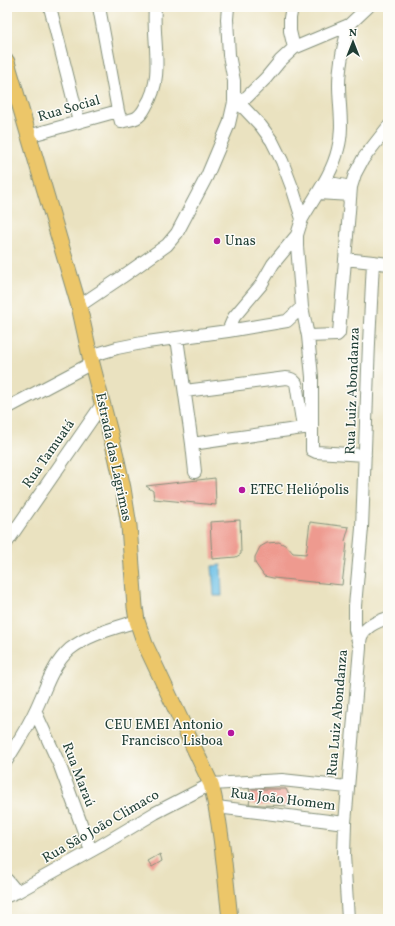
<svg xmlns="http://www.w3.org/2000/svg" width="395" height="926" font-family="Vollkorn,serif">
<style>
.water{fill:#6abfe6;stroke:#447e8d}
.building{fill:#ee9a8f}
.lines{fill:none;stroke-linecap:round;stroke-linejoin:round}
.minor-casing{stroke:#84907a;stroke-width:14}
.major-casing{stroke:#84907a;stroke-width:17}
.minor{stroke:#fff;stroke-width:12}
.major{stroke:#ecc669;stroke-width:15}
.poi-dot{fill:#b5179e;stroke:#fdfcf7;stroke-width:1.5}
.labels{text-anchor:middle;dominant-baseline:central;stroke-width:3;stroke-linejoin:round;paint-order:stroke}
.street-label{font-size:14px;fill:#1f3d34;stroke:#fdfcf7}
.poi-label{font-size:14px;fill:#1f3d34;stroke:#fdfcf7;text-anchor:start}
</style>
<rect width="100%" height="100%" fill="#fdfcf7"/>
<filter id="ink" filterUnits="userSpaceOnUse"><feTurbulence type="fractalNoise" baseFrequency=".025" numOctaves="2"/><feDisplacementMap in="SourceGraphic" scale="8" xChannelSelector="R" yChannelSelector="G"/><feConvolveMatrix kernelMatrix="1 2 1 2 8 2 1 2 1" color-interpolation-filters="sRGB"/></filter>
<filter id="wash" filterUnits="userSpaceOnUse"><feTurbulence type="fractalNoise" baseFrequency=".012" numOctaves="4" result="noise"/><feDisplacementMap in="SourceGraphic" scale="16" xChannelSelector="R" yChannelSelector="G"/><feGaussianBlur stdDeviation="0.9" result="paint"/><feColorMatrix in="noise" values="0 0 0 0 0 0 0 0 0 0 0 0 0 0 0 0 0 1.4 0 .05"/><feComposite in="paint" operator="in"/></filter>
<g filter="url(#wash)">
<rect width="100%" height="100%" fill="#eae2c0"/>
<path class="water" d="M221,565L222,596H214L212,566Z"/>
<g id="blocks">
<path class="building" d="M215,478L216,505L154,499L153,491L146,486Z
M240,520L241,554L236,557L212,559L210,522Z
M310,522L349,527L345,541L347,543L342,585L273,578L264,576L255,563V557L260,547L267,543L279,542L287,546L293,553L306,554Z
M249,789H286L289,795V806L261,805L249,804L251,795Z
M160,854L162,861L152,867L148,861Z"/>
</g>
</g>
<g filter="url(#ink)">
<use href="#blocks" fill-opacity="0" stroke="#84907a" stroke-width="1"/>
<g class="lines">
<defs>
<path id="minor" d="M50,7L79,122
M99,7L118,111
M292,7L290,18V31L294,48
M234,102L244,108L261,126L272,141L282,161L293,190L302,219L297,235V246L302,307L308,336L312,377V450L316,452L365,455
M234,102L247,97L266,78L280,61L294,48L349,25L368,7
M28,136L118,111L121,122C126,120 132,120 136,118C140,116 144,110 146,106C165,77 152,40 155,7
M325,182L351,187
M318,193L350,195
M302,219C315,196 332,175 338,149C344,128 339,107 339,85C339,64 344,44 349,25
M345,259L373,262
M79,306L122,277L167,245L177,233L207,176L229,124L234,102V81L229,55L227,19L228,7
M228,331L234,317L261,285L273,264L297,235
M308,336L337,335L339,333L351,187L355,174L363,159L388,127
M177,338L192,444L195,472
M90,356L117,348L147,342L228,331L287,321L302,307
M185,391L286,378C290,378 293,379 296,383L303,427
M7,408L92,363
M192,444L310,427
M7,542L103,403
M360,647C360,644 360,640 361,637C365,626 378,621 388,618
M35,711L60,766L91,851
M7,760C17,743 28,727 36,709C46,688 52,665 70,649C89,634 115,628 137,621
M217,807L345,823
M7,880L17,892
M7,896L17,892L100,846L155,813L211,784L282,780L347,787
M348,919L344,855L345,823L360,648L355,630V606L362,528L369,343L373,262L388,264"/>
<path id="major" d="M7,62L79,306L90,356L116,456L123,488L129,526L135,607L137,621L145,644L211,784C222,828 225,874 230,919"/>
</defs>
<use href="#minor" class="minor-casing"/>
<use href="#major" class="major-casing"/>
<use href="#minor" class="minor"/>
<use href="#major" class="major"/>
</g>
</g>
<g class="poi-dot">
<circle cx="217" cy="241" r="4"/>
<circle cx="242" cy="490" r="4"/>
<circle cx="231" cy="733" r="4"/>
</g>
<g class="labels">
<g class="street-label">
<text transform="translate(69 109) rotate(-16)">Rua Social</text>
<text transform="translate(353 391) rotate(-88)">Rua Luiz Abondanza</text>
<text transform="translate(49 454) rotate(-55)">Rua Tamuatá</text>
<text transform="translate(113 457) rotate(78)">Estrada das Lágrimas</text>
<text transform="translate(338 713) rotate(-85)">Rua Luiz Abondanza</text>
<text transform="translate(78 775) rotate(69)">Rua Maraú</text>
<text transform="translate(283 800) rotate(7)">Rua João Homem</text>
<text transform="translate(101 827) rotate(-30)">Rua São João Climaco</text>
</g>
<g class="poi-label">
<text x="225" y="241">Unas</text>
<text x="250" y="490">ETEC Heliópolis</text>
<text x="223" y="725" text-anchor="end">CEU EMEI Antonio<tspan x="223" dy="16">Francisco Lisboa</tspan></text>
</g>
</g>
<rect width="395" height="926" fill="none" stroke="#fdfcf7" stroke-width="24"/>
<g transform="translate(353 42)" stroke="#fdfcf7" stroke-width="3" paint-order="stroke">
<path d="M0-3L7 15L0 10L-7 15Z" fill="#1f3d34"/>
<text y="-6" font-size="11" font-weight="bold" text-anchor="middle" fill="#1f3d34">N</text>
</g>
</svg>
